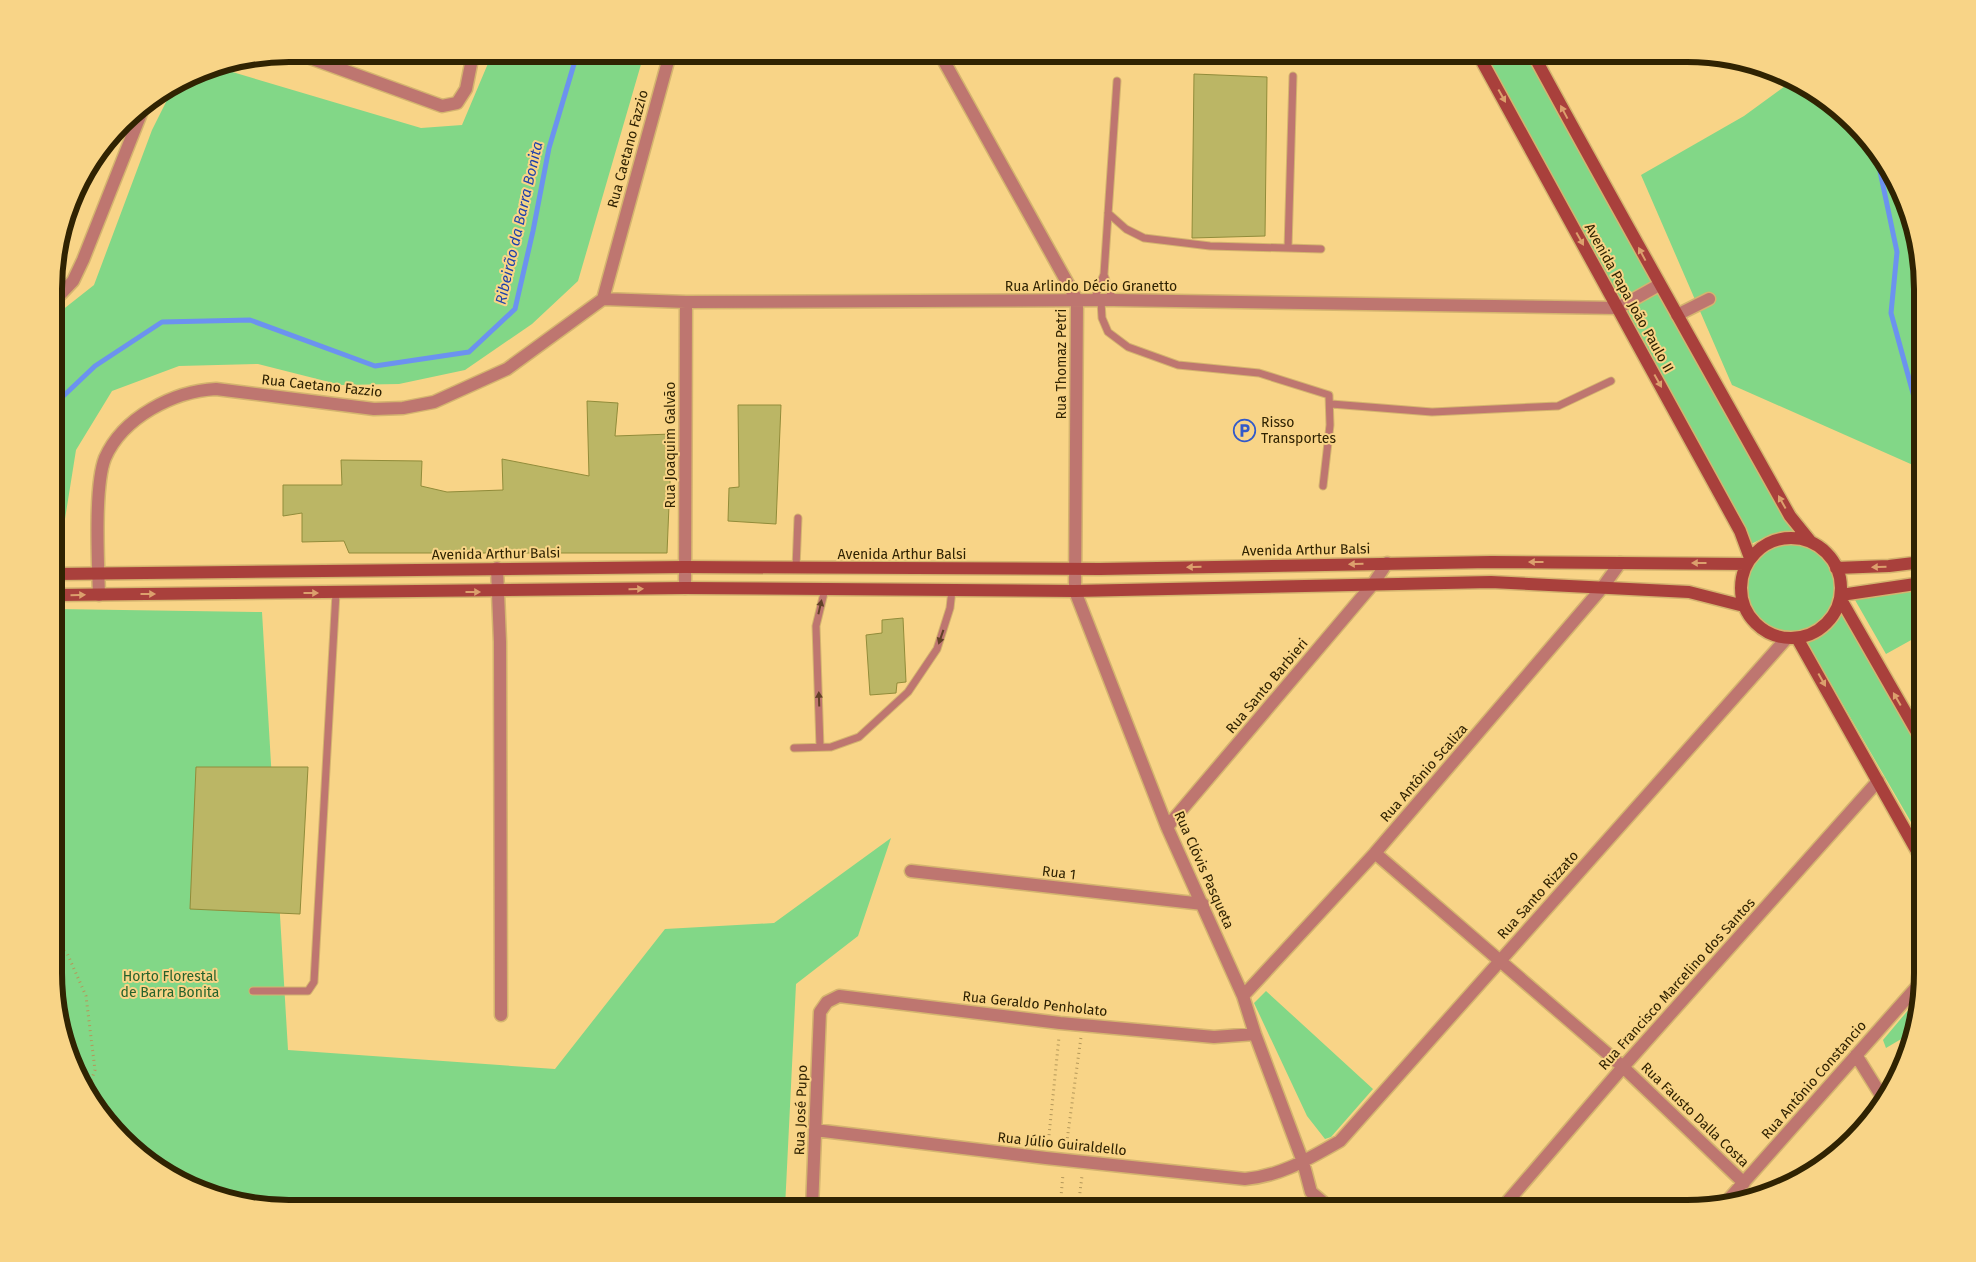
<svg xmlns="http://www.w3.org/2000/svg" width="1976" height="1262" font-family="'Fira Sans',sans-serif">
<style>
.green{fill:#82d787}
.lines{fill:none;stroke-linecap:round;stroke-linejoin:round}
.stream{stroke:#6c92ef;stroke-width:5}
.building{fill:#bbb665;stroke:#918c3a}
.lane-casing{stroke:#d4b46f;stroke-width:9}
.street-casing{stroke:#d4b46f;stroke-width:15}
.secondary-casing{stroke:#d4b46f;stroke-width:15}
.path{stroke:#b4985a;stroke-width:3;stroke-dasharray:1 4;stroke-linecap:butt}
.lane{stroke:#be7670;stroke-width:7}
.street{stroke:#be7670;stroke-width:12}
.secondary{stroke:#a9403c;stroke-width:12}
.oneway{fill:#dca06d}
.oneway2{fill:#624028}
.labels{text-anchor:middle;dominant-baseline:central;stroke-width:4;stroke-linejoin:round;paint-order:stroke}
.street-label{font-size:14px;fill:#302302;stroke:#f8d487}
.poi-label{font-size:14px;fill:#302302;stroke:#f8d487;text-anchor:start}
.park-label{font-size:14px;fill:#26622c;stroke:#f8d487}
.water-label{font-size:15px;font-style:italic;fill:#1f41aa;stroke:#f8d487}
.rim{fill:none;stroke:#302302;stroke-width:6}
</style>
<rect width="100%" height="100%" fill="#f8d487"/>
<path class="green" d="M492,54H644L578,281L532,324L465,370L399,384L341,385L258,364L179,366L112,391L76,450L61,544H56V315L94,285L152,130L173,88L200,72L219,68L421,128L462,125Z
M1481,54H1530L1657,285L1619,305Z
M1792,81L1817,93L1891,172L1922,275V469L1732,385L1641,175L1744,116Z
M1658,288L1797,532L1772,534L1751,544L1620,309Z
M1745 589a46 46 0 1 1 92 0a46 46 0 1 1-92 0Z
M1922,585V634L1886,654L1855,600L1890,588Z
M56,609L262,612L288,1050L555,1069L665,929L774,923L891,838L858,936L796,984L785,1208H290L229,1200L159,1169L86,1090L56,1003Z
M1841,609L1854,628L1922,751V841L1817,660L1802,640L1826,627Z
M1266,991L1373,1089L1331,1137L1325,1139L1307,1116L1254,1003Z
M1920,996L1913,1032L1886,1048L1883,1040Z"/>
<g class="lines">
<path class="stream" d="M1877,157L1897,252L1891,313L1922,426
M56,403L95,366L162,322L250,320L375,366L469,352L515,309L533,231L549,148L577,54"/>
</g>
<path class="building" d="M1194,74L1267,77L1265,236L1192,238Z
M587,401L618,403L615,436L672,434L667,553H349L344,541L302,542V513L283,516V485H342L341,460L422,461L421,486L447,492L503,490L502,459L589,476Z
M738,405H781L776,524L728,521L729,488L739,487Z
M903,618L906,682L897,683L896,693L870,695L866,635L882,633V620Z
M196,767H308L300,914L190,909Z"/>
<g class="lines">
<defs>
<path id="lane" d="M1108,213L1126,229L1144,238L1210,246L1321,249
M1288,248L1293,76
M1104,275L1113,300
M1094,300L1104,274L1117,81
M1101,301L1102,318L1108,332L1128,347L1178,365L1259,373L1329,395L1330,425L1323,486
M1331,404L1432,412L1558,406L1611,381
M796,568L798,518
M820,747L816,626L825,589
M794,748L831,747L859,737L908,692L937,649L950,608L952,590
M253,991H308L314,982L336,593
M1312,1194L1316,1208"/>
<path id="street" d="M299,54L442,106L457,103L466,89L473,54
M940,54L1077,300L1075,591L1167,827L1243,996L1255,1034L1303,1162L1311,1192L1330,1208
M56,299L73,281L83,260L144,106
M603,299L686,302L1113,300L1618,308L1659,285
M1677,315L1709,299
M497,568L500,642L501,1015
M685,588L686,302
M99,595C98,563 94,486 105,458C123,417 174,391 216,389L374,409L403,408L434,402L507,369L603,299L670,54
M1167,827L1373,584L1387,563
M1375,853L1623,1067L1744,1183
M911,871L1203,904
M1243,996L1375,853L1602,588L1620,563
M1856,1055L1884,1100
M815,1130L1046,1158L1245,1179C1281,1176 1308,1159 1340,1141L1787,638
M1729,1199L1922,981
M812,1208L820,1012L827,1002L839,996L1060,1023L1214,1037L1255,1034
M1502,1208L1623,1067L1878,781"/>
<path id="secondary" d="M1478,54L1740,531L1750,558
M1533,54C1617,209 1704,362 1790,516L1811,542
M1741 588a50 50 0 1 1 100 0a50 50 0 1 1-100 0Z
M1836,568L1889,566L1922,562
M56,574L684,567L1100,569L1491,562L1747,564
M56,595L685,588L1075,591L1491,582L1689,592L1744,606
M1841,595L1922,583
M1840,598L1922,741
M1797,638L1922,860"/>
</defs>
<use href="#lane" class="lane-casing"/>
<use href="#street" class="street-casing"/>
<use href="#secondary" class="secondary-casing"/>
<path class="path" d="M56,945L67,953L86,996L95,1070L87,1092
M1048,1145L1059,1037
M1066,1148L1081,1037
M1060,1208L1063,1174
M1078,1208L1082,1176"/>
<use href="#lane" class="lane"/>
<use href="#street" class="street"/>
<use href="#secondary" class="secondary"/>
</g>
<defs><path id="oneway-solid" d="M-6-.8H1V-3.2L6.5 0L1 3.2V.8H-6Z" transform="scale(1.25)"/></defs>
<g class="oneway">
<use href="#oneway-solid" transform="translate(1502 96) rotate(61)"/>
<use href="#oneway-solid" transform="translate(1564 112) rotate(-118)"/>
<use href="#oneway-solid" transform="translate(1580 239) rotate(61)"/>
<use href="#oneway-solid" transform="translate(1642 254) rotate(-118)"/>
<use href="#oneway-solid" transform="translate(1658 381) rotate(61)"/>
<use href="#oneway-solid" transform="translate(1782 502) rotate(-119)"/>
<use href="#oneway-solid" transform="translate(1536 562) rotate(-180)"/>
<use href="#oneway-solid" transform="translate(1699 563) rotate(-180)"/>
<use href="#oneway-solid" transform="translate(1356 564) rotate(178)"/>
<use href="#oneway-solid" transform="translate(1194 567) rotate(179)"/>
<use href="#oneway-solid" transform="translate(1879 567) rotate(178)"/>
<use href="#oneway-solid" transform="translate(636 589) rotate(-1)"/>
<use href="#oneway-solid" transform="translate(473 592)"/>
<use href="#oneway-solid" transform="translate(311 593)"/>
<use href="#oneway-solid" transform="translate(148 594)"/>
<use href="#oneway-solid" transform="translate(78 595) rotate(-1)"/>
<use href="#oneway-solid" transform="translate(1822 680) rotate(61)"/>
<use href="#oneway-solid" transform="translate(1897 699) rotate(-120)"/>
</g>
<g class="oneway2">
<use href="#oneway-solid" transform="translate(820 607) rotate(-77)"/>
<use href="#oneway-solid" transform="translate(941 637) rotate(109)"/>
<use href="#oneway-solid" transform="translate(819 699) rotate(-92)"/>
</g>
<defs>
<symbol id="parking-ring" viewBox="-11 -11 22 22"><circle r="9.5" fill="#f8d487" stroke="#325aca" stroke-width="1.5"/><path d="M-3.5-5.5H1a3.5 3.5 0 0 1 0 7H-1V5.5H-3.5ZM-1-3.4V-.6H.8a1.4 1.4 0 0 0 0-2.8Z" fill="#325aca"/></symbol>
</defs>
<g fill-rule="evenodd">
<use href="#parking-ring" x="1232" y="418" width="25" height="25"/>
</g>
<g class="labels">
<g class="street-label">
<text transform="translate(628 149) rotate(-75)">Rua Caetano Fazzio</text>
<text x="1091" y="286">Rua Arlindo Décio Granetto</text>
<text transform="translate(1629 298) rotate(61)">Avenida Papa João Paulo II</text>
<text transform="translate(1061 364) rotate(-90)">Rua Thomaz Petri</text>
<text transform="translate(322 386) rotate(6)">Rua Caetano Fazzio</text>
<text transform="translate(670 445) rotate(-90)">Rua Joaquim Galvão</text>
<text transform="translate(1306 550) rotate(-1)">Avenida Arthur Balsi</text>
<text transform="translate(496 554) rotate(-1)">Avenida Arthur Balsi</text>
<text x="902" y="554">Avenida Arthur Balsi</text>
<text transform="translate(1267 686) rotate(-50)">Rua Santo Barbieri</text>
<text transform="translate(1424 773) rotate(-49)">Rua Antônio Scaliza</text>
<text transform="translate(1204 870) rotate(66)">Rua Clóvis Pasqueta</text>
<text transform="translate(1059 873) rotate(7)">Rua 1</text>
<text transform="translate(1538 895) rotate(-48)">Rua Santo Rizzato</text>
<text transform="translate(1677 984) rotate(-48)">Rua Francisco Marcelino dos Santos</text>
<text transform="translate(1035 1004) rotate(6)">Rua Geraldo Penholato</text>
<text transform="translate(1814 1080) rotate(-49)">Rua Antônio Constancio</text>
<text transform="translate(801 1110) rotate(-88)">Rua José Pupo</text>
<text transform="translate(1695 1115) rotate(44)">Rua Fausto Dalla Costa</text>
<text transform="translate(1062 1144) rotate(6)">Rua Júlio Guiraldello</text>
</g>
<g class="poi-label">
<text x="1261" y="422">Risso<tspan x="1261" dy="16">Transportes</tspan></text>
</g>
<g class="park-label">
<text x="170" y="976">Horto Florestal<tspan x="170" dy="16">de Barra Bonita</tspan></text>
</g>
<g class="water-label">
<text transform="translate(519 223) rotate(-77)">Ribeirão da Barra Bonita</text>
</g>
</g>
<path d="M0 0H1976V1262H0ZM289 62H1687A227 227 0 0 1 1914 289V973A227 227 0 0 1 1687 1200H289A227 227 0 0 1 62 973V289A227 227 0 0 1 289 62Z" fill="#f8d487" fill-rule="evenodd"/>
<path class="rim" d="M289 62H1687A227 227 0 0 1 1914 289V973A227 227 0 0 1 1687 1200H289A227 227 0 0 1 62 973V289A227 227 0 0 1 289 62Z"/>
</svg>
